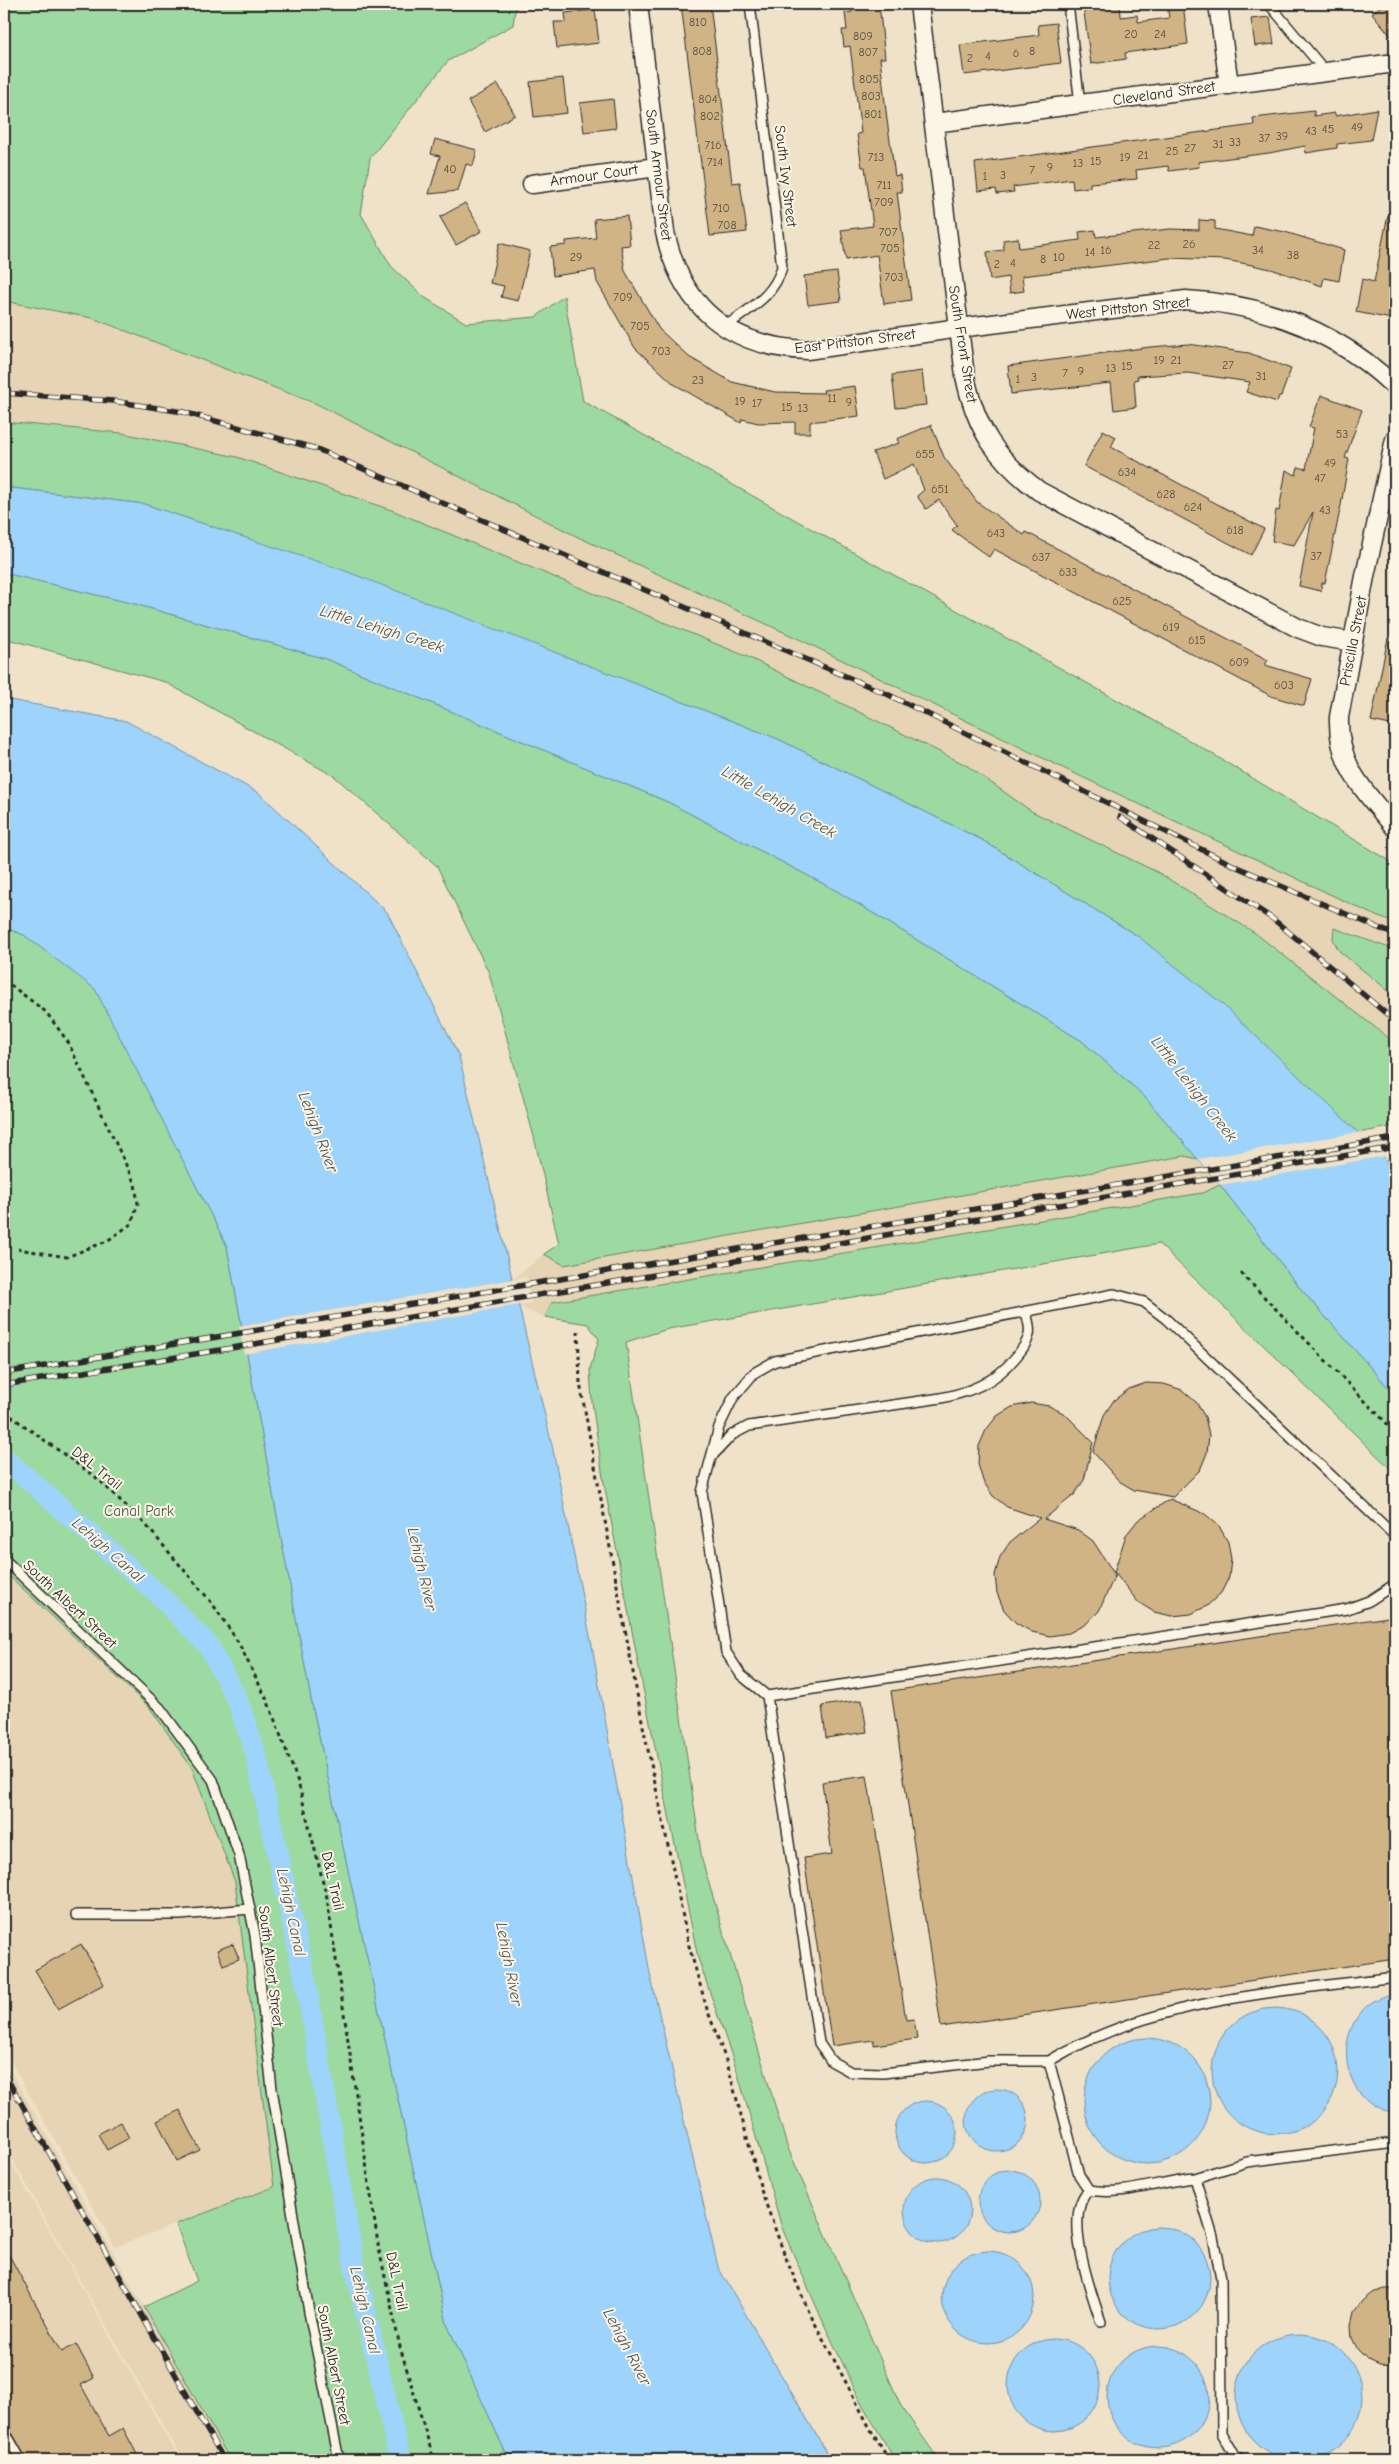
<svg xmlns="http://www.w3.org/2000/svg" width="1399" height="2464" font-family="'Comic Neue',sans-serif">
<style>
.built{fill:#e6d4b4}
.green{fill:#9ddaa1;stroke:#648266}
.water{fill:#9ed3fc;stroke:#7090a8}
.pier{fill:#efe2c8}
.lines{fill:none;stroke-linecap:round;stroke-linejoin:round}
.canal{stroke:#9ed3fc;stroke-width:21}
.building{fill:#d0b486;stroke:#2b2b2b}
.lane-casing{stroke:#2b2b2b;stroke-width:12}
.street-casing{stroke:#2b2b2b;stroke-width:21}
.path{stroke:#2b2b2b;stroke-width:3;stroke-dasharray:4 4;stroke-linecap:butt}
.lane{stroke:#fcf5e5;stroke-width:9}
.street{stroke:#fcf5e5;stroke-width:18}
.rail-casing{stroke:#2b2b2b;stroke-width:5.5}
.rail{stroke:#fcf5e5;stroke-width:4;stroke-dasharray:11;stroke-linecap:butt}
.labels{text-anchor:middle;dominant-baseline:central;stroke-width:4;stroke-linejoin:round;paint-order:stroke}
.number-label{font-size:12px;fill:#544d42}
.street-label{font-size:15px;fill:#2b2b2b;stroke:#fcf5e5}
.park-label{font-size:15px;fill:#485748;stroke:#fcf5e5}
.water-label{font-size:16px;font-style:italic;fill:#48555f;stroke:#fcf5e5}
</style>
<rect width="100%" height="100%" fill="#efe2c8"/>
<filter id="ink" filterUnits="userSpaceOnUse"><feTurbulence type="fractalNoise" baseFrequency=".02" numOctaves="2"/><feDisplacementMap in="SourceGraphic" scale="10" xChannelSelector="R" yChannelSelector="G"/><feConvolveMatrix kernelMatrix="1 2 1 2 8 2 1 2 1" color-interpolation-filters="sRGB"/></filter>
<g filter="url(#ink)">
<path class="built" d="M4,301L92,318L317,404L578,537L803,641L1063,768L1376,916L1395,923V950L1344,930L1339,951L1395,996V1043L1255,933L1159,873L1031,811L966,765L748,657L394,511L237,457L122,433L4,422Z
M1184,1156L1198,1159L1220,1185L1202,1193L552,1302L545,1317L517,1306L531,1303L526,1277L512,1280L544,1254L565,1265Z
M4,1571L150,1708L192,1768L235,1882L274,2187L115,2247L4,2050Z
M4,2059L230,2460H183L63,2250L4,2144Z
M4,2150L180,2460H4Z"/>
<path class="green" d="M4,4H516L513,25L448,61L370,158L361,214L391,266L424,297L466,323L536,317L564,296L583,401L1194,743L1395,864V923L1376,916L1063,768L803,641L578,537L317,404L92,318L4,301Z
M4,422L122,433L237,457L394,511L748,657L966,765L1031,811L1159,873L1255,933L1395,1043V1126L1358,1133L1139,937L982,840L778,739L343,571L144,504L4,487Z
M4,573L135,604L326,659L668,802L837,891L1082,1041L1143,1095L1198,1159L1184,1156L564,1265L544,1254L559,1244L534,1137L489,973L437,866L334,776L165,682L4,638Z
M4,927L24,935L95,988L227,1246L312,1704L447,2324L509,2460H230L144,2307L197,2281L176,2224L274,2187L235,1882L192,1768L150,1708L4,1571Z
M1334,928L1395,950V996L1339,951L1333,939Z
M1220,1185L1300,1288L1395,1395V1473L1159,1244L668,1329L626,1342L702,1860L787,2146L901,2406L939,2460H895L862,2404L824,2324L782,2228L737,2071L698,1958L640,1673L603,1478L592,1402L590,1369L599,1339L588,1324L545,1317L552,1302L1202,1193Z"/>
<path class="water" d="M4,487L144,504L343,570L778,739L982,840L1139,937L1220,1002L1384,1157L1395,1175V1395L1300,1288L1220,1185L1143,1095L1082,1041L837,891L668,802L326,659L135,604L4,573Z
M4,699L126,721L259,793L387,912L459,1056L552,1445L593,1651L650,1974L718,2267L831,2460H509L447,2324L312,1704L227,1246L95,989L24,935L4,927Z
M1395,1993V2113C1347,2105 1332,2046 1362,2011C1370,2001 1383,1996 1395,1993Z
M1212 2071a63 63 0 1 1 126 0a63 63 0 1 1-126 0Z
M1084 2101a63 63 0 1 1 126 0a63 63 0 1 1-126 0Z
M966 2120a31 31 0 1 1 62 0a31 31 0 1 1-62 0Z
M895 2132a31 31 0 1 1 62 0a31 31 0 1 1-62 0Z
M978 2201a31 31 0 1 1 62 0a31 31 0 1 1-62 0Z
M904 2210a33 33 0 1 1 66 0a33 33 0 1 1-66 0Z
M1108 2278a51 51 0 1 1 102 0a51 51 0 1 1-102 0Z
M942 2297a46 46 0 1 1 92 0a46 46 0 1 1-92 0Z
M1236 2397a63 63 0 1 1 126 0a63 63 0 1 1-126 0Z
M1008 2385a46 46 0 1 1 92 0a46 46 0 1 1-92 0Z
M1107 2397a51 51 0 1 1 102 0a51 51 0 1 1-102 0Z"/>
<path class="pier" d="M1361,1132L1386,1156L1220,1185L1198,1159Z
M514,1279L519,1305L244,1354L239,1326Z"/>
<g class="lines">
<path class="canal" d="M4,1458L156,1592L209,1646L239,1704L256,1755L307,1989L353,2259L400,2460"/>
</g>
<path class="building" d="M681,4H710L732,183L740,182L747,232L710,236Z
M851,4H879L885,58H880L887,120L895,176L900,175L902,192H897L911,300L884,304L877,255L846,260L841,230L873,226L865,167H862L857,134L861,133L850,46L844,47L842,30H847L845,13L852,12Z
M1120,4L1121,17L1137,15L1138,22L1169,18L1167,4H1183L1188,44L1125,53L1126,59L1091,64L1083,5Z
M1384,4H1395V41L1372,13Z
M595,10L599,43L557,48L554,22H566L565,13Z
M1270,17L1274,44L1255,46L1251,19Z
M1056,23L1061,63L964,75L960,45L1039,35L1038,25Z
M563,78L567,113L534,117L530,82Z
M498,84L515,115L485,132L468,101Z
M613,99L616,128L584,132L580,103Z
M1377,109L1371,140L1337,144V148L1306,153L1305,146L1269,153L1198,162L1199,167L1169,171L1168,166L1136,170L1137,179L1090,183V187L1073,189L1072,179L1013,187L1014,192L997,194L996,189L978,191L975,163L1254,125L1253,118L1314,111V116L1335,113V116Z
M435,139L477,150L473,166L466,164L458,191L429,194L440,156L431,154Z
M465,203L482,231L456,245L440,217Z
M1388,215L1395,216V304L1392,319L1356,312L1362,279L1374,282Z
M627,216L630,245L621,246L625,271L659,329L689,357L732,382L775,392L824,393L823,390L855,386L859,416L810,422V433H795V422L758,423L742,419L741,423L674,384L635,348L597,282L595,270L553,276L550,247L566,245V241L596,238L594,219Z
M1199,220L1215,221V229L1252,236L1254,226L1285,232L1344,250L1339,281L1324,278L1322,286L1271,269L1247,264L1225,260L1169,258L1022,276L1024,291L1010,293L1008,277L990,280L987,252L1004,250L1003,240L1018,238L1019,248L1080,240L1079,232L1095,230L1096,237L1170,229L1199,230Z
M499,243L530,251L518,301L501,297L504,286L490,283Z
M837,272L841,301L808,305L804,276Z
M1188,344L1249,353L1291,369L1281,396H1279L1277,402L1246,392L1250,382L1188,373L1137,376L1138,379L1134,380L1136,407L1114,410L1111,383L1011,394L1008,366L1150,347Z
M922,371L926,405L896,408L892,375Z
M1321,395L1362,410L1345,458L1349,459L1341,505L1325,583H1322L1321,591L1299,586L1313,512L1294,545L1272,541L1276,510L1279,511L1286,470L1296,475L1298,467L1306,469L1314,428L1309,427Z
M931,425L944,457L977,502L1024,535L1026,532L1041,540L1268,660L1265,665L1312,679L1304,706L1271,696L994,549L989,557L952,530L957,525L939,500L926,509L917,496L924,490L914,464L883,479L873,452L899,443L897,439Z
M1103,430L1116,437L1111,447L1264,529L1251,555L1084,466Z
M1388,638H1395V726L1371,721Z
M1146,1383L1164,1384L1182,1390L1196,1402L1205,1417L1209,1435L1207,1453L1200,1470L1173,1497L1134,1490L1119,1481L1093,1452L1104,1415L1114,1400L1129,1389Z
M1031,1403L1049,1406L1065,1414L1093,1442L1084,1480L1074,1495L1044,1519L1078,1530L1093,1541L1115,1575L1099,1611L1086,1624L1069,1633L1050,1636L1032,1632L1016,1623L1004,1610L997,1593L995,1575L1000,1557L1010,1542L1040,1518L1007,1507L993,1496L983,1481L978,1464L979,1446L986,1430L997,1416L1012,1407Z
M1170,1499L1205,1514L1219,1526L1228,1542L1231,1559L1229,1577L1221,1593L1207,1606L1191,1614L1172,1616L1154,1612L1138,1602L1114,1572L1126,1535L1138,1520Z
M1395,1616V1959L941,2027L891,1691Z
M862,1700L867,1732L826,1738L822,1706Z
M867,1776L906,2020L914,2019L917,2039L874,2045V2040L832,2046L804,1858L832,1854L822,1782Z
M81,1944L104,1984L58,2009L35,1970Z
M233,1944L239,1959L223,1965L217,1950Z
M180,2110L200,2150L177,2161L157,2121Z
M121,2122L129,2138L107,2150L98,2134Z
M4,2246L62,2352L76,2344L94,2378L81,2385L109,2436L123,2428L140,2460H27L9,2427L4,2424Z
M1385,2289H1395V2366L1380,2365L1368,2360L1358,2350L1352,2338L1351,2325L1354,2312L1362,2301L1372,2293Z
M4,2442L14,2460H4Z"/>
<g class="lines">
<defs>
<path id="lane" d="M1068,4L1080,104
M1269,4L1326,72
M725,327C748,309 774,297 782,267L750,4
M713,1455L732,1435L749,1426L941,1398C971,1392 995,1382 1015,1358C1021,1351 1027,1344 1029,1335C1031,1328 1027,1318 1026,1311
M4,1559L160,1708L213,1780L239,1855L255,1935L272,2089L309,2312L339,2460
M767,1696L1347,1609L1369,1601L1395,1584
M76,1915H180L250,1909
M1049,2061C1152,1999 1278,1992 1395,1977
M1195,2178L1247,2162L1395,2143
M1089,2190C1062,2214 1091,2292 1101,2322
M4,2430L21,2460
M1242,2460L1235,2456L1222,2433L1221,2278L1213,2237L1195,2178C1159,2181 1125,2196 1089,2190L1079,2175L1049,2061H989L883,2073L851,2072L831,2061L819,2043L767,1696L741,1675L726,1652L702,1492L719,1427L733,1398L754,1373L775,1361L1114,1294L1144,1302L1166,1319L1395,1536"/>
<path id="street" d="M638,4L665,232C681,307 730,347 807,350L959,328L1186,300C1265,304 1337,331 1395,387
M919,4L965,376C976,429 996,459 1039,491L1298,628L1322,637L1353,642
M1218,4L1229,85
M934,123L1395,63
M532,184L657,167
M1395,439L1365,576L1339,717C1337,767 1366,792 1395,828"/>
</defs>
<use href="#lane" class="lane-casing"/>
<use href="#street" class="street-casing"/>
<path class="path" d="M4,980L46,1012L68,1042L135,1184L138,1204L131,1224L107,1241L67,1257L18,1249
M1241,1273L1395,1432
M578,1331L580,1383L598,1483L643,1726L689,1946L707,2009L727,2063L762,2193L785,2256L809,2312L872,2432L889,2460
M4,1411L98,1479L145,1524L212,1603L238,1642L268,1702L298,1782L327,1898L378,2244L400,2347L434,2460"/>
<use href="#lane" class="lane"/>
<use href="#street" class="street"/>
<defs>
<path id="rail" d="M4,393L113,401L183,412L317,449L887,694L1237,867L1395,935
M1120,817L1273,919L1395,1021
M4,1373L1395,1138
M4,1385L220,1350L1395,1147
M4,2073L224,2460"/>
</defs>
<use href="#rail" class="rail-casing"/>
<use href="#rail" class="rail"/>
</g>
</g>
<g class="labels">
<g class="number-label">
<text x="698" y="22">810</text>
<text x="1131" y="34">20</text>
<text x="1160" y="34">24</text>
<text x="863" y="36">809</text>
<text x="702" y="51">808</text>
<text x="1032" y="51">8</text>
<text x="868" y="52">807</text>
<text x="1016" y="53">6</text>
<text x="988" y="56">4</text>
<text x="970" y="58">2</text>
<text x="869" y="79">805</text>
<text x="871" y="96">803</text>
<text x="708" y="99">804</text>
<text x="873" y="114">801</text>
<text x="710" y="116">802</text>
<text x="1357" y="127">49</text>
<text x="1328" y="129">45</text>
<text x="1311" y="131">43</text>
<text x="1282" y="136">39</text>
<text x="1264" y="138">37</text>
<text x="1235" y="142">33</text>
<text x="1218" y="144">31</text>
<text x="713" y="145">716</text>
<text x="1190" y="148">27</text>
<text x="1172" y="151">25</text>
<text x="1143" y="155">21</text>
<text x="876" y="157">713</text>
<text x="1125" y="157">19</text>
<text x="1096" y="161">15</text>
<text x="715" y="162">714</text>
<text x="1078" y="163">13</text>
<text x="1050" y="167">9</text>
<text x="450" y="169">40</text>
<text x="1032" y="170">7</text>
<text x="1003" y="175">3</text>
<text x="985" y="176">1</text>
<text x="884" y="185">711</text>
<text x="884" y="202">709</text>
<text x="721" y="208">710</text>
<text x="727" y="225">708</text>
<text x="888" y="232">707</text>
<text x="1189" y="244">26</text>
<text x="1154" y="245">22</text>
<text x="890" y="248">705</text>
<text x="1106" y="250">16</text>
<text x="1258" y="250">34</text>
<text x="1090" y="252">14</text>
<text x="1293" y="255">38</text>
<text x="576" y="257">29</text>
<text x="1059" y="257">10</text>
<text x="1043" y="259">8</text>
<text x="1013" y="263">4</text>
<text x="997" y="264">2</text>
<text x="894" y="277">703</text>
<text x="623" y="297">709</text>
<text x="640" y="326">705</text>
<text x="661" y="351">703</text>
<text x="1159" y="360">19</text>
<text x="1176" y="360">21</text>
<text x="1228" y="365">27</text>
<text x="1127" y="366">15</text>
<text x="1111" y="368">13</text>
<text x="1081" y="371">9</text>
<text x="1065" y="373">7</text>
<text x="1261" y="376">31</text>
<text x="1034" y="377">3</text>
<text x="1018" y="379">1</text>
<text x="698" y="380">23</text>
<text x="832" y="398">11</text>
<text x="740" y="401">19</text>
<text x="849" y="402">9</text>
<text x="757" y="403">17</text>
<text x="787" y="407">15</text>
<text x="803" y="408">13</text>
<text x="1342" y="434">53</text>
<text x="925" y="454">655</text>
<text x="1330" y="463">49</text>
<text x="1127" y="472">634</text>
<text x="1320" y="478">47</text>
<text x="940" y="489">651</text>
<text x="1166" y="494">628</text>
<text x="1193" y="507">624</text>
<text x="1325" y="510">43</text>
<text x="1235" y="530">618</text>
<text x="996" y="533">643</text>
<text x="1316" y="556">37</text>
<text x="1041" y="557">637</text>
<text x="1068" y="572">633</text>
<text x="1122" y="601">625</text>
<text x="1171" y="627">619</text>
<text x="1197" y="640">615</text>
<text x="1239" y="662">609</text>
<text x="1284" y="685">603</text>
</g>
<g class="street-label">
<text transform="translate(1164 93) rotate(-8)">Cleveland Street</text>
<text transform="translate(594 175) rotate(-8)">Armour Court</text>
<text transform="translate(659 175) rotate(83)">South Armour Street</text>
<text transform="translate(786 176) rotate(83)">South Ivy Street</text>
<text transform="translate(1128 308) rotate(-6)">West Pittston Street</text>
<text transform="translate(855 341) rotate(-7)">East Pittston Street</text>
<text transform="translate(963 344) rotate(81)">South Front Street</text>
<text transform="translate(1353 641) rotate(-79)">Priscilla Street</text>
<text transform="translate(97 1468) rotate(39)">D&amp;L Trail</text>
<text transform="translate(70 1604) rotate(43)">South Albert Street</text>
<text transform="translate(333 1881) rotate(77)">D&amp;L Trail</text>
<text transform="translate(271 1966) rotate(83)">South Albert Street</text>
<text transform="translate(397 2281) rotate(78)">D&amp;L Trail</text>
<text transform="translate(334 2365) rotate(79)">South Albert Street</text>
</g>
<g class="park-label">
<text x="139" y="1511">Canal Park</text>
</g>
<g class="water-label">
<text transform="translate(382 629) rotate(17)">Little Lehigh Creek</text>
<text transform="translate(779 802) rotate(30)">Little Lehigh Creek</text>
<text transform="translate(1194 1089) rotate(52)">Little Lehigh Creek</text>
<text transform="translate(318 1132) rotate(69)">Lehigh River</text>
<text transform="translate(108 1550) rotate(41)">Lehigh Canal</text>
<text transform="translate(422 1569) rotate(77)">Lehigh River</text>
<text transform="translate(291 1912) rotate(78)">Lehigh Canal</text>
<text transform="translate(509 1964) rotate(79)">Lehigh River</text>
<text transform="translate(365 2310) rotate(77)">Lehigh Canal</text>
<text transform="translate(627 2347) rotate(62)">Lehigh River</text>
</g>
</g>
<rect width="1399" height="2464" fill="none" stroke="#fcf5e5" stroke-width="20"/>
<rect x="10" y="10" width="1379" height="2444" fill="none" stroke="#2b2b2b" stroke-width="2" filter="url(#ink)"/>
</svg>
